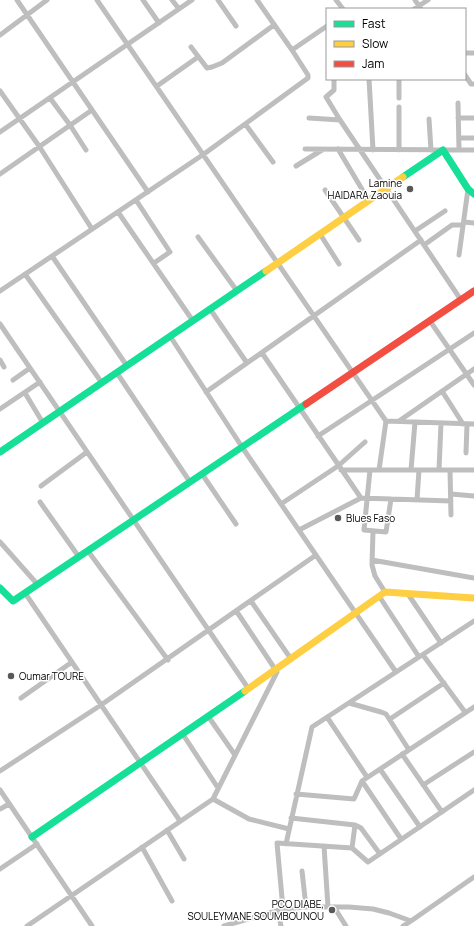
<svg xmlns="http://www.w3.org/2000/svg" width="474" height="926" font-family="Manrope,sans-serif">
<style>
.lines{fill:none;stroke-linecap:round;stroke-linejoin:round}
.street{stroke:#bebebe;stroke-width:5}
.fast{stroke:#16e098;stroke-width:7}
.slow{stroke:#ffcf43;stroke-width:7}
.jam{stroke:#f24e42;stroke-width:7}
.poi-dot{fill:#595959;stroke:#fff;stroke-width:1.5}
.labels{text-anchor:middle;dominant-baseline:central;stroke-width:3;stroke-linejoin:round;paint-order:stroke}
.poi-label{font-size:10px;fill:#000;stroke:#fff;text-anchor:end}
</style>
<rect width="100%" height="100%" fill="#fff"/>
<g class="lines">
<path class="street" d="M17,0L148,192
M97,0L386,421L379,470
M143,0L159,23
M172,0L179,9
M218,0L236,26
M336,0L343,9
M415,0L421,9
M414,9L428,0
M0,35L47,0
M191,47L207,68L212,67L222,63L274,25
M292,50L327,26
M465,53H474
M465,75L471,84H474
M334,79V90L326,97L340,120L461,300
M369,79L373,150
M399,79V98
M157,86L198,57
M0,91L39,146L92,229
M50,98L70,125L86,150
M458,103L459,150
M399,107V150
M309,118L340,120
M458,118H474
M429,119L431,150
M246,125L273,162
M0,132L192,0
M459,138H474
M305,149L474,150
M338,149L369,201
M296,166L322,150
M0,174L92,110
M325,190L359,240
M136,200L170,252L154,263
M118,212L193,321
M464,222L474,223
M415,231L445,211
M320,234L339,264
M198,237L237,291
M424,245L452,225H463
M459,255L468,189
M52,256L127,366
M25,274L102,383
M0,291L204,154L308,78V75L292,50L257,0
M210,309L247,363
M430,321L474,385
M0,324L248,688
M170,336L242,447L396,672
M262,353L361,498
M0,360L4,367
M117,373L190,482
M13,380L30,368
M442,391L463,424
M206,392L421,240
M25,393L43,423
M0,409L40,382
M386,421L474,424
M399,421L474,369
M318,436L474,333
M466,453L467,424
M341,470H474
M370,470L364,530L386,532L391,499
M411,470L415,422
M439,470L441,423
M450,470L451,515
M202,474L236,524
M41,486L87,452
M451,494L474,496
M417,500L419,470
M40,502L79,557
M281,504L338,466L365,442
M299,530L361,498L451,501
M373,531L372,565L375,576L385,592
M0,542L38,585
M88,551L168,660
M372,560L474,578
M25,593L180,821
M408,594L441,643
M379,596L419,657
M251,601L291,659
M423,655L465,712
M21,698L72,662
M349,703L381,712L386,714L409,750
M208,716L235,755
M327,717L367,777
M390,719L444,683
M182,733L218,788
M402,754L442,812
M380,769L420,827
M0,771L101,705L316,555
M362,781L401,839
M423,785L474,752
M0,790L92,926
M296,794L354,799L362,781L474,707
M213,799L249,819L289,829
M0,809L9,804
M291,818L355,825L361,828L380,854
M355,825L352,848L368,862L474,790
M167,830L184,859
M286,844L312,727L474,621
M324,846L328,907
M142,847L172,901
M0,869L37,844
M302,871L306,907
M334,907L346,926
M283,909L277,843L352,848
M278,910L281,926
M27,926L213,799L277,672L237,612
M224,926L283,909L306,907H349L373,909L389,913L411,921L474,877
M403,926L411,921"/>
<path class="fast" d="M403,177L443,150L468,189L474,194
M0,452L266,271
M0,588L13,601L306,404
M32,837L245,691"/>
<path class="slow" d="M266,271L403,177
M245,691L385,592L474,598"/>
<path class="jam" d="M306,404L474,291"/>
</g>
<g class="poi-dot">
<circle cx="410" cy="189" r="4"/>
<circle cx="338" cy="518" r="4"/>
<circle cx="11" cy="676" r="4"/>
<circle cx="332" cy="910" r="4"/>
</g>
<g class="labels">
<g class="poi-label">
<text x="402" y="183">Lamine<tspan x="402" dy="12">HAIDARA Zaouia</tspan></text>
<text x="346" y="518" text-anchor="start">Blues Faso</text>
<text x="19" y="676" text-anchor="start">Oumar TOURE</text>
<text x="324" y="904">PCO DIABE,<tspan x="324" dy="12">SOULEYMANE SOUMBOUNOU</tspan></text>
</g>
</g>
<rect x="326" y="8" width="140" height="72" fill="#ffffff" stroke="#999999"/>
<rect x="334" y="21" width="20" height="6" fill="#16e098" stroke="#999999"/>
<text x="362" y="28" font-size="12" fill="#000000">Fast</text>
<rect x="334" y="41" width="20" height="6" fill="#ffcf43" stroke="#999999"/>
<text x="362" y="48" font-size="12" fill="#000000">Slow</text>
<rect x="334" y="61" width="20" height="6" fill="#f24e42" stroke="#999999"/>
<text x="362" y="68" font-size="12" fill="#000000">Jam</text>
</svg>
